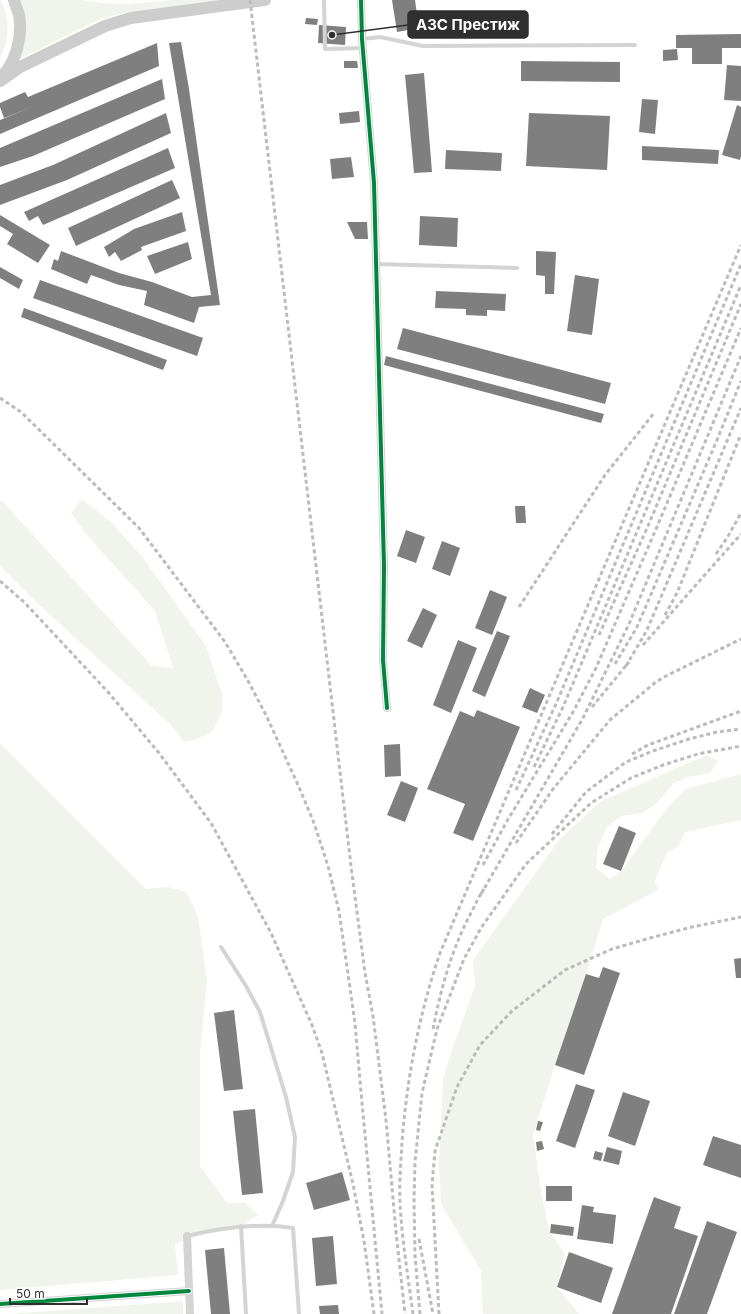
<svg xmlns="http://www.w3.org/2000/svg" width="741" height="1314" font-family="Inter,sans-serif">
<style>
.green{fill:#f0f4ec}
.building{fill:#7f7f7f}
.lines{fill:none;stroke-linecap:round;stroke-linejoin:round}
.service{stroke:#d4d4d4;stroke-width:4}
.minor{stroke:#d4d4d4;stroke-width:8}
.secondary{stroke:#cdcdcd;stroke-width:12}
.rail{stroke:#bbb;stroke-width:3;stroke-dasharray:4 3;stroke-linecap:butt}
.cycleway-casing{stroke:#fff;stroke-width:6}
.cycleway{stroke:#00873e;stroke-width:4}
.leader{fill:none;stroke:#2f2f2f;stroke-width:1.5}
.callout-dot{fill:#2f2f2f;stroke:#fff;stroke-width:1.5}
.callout{fill:#2f2f2f;stroke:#2f2f2f;stroke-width:1.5}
.callout-label{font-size:15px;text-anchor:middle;font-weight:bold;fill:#fff}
</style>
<rect width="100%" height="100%" fill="#fff"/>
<path class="green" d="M0,0C10,15 10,41 0,57Z
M20,0H81L102,3L129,4L172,0H224L130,12L102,18L19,59Z
M82,499L113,524L143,558L206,646L222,694V712L212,732L194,740L184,742L171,725L36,602L0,566V501L4,503L152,666L173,668L155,611L86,534L71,513Z
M0,743L146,889L168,887L186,892L198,916L207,979L200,1054V1166L227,1203H245L258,1215L241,1226L211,1231L175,1244L178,1275L0,1290Z
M707,755L718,761L710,773L688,777L674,783L656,804L642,813L622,816L607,827L598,847L596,868L610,879L621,871L664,812L685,789L741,774V820L685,832L678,847L667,852L655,881L658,890L603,919L586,974L555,1065L533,1135L542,1197L550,1233L565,1253L557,1287L579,1314H483L481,1271L441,1204L439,1165L443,1078L454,1044L475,986L473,960L559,840L601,801Z
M183,1301V1314H9Z"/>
<path class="building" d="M392,0H415L419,28L397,32Z
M306,18L318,19L317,25L305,24Z
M319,25L346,27L345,45L318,43Z
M741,34V48H722V64H692V48H676V35Z
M181,42L189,89L220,305L199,307L194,323L144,305L147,291L119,285L91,275L87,284L51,269L54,259L58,261L61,251L119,273L152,282L192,297L211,295L169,43Z
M157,43L159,66L0,134V120L32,107L4,118L0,107V103L25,92L28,97Z
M677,49L678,60L663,61V50Z
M344,61H357L358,68H344Z
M521,61L620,62V82L521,81Z
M727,65L741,66V101L724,100Z
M424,73L432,172L414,173L405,75Z
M162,79L165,99L33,156L0,167V148Z
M642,99L658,100L655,134L639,132Z
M737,105L741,107V156L740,160L722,155Z
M359,111L360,122L340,124L339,113Z
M166,113L171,133L67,180L0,205V185L53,165Z
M529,113L610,116L607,170L526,166Z
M642,146L719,150L718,164L642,160Z
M168,148L175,168L43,225L38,216L29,221L24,212Z
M446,150L502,153L501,171L445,169Z
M351,157L354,177L332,179L330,159Z
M172,180L180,198L76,246L68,228Z
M182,212L186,231L141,247L142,250L121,261L115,252L109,257L104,247L134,229Z
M0,215L50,245L38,263L7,244L13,234L0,226Z
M420,216L458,218L457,247L419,245Z
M347,222H367L368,239H355Z
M188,242L192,259L155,274L147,256Z
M536,251L556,252L554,294H545V276L536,275Z
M0,267L23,280L19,289L0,278Z
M575,275L599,279L592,335L567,331Z
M40,280L203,338L197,356L33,298Z
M436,291L506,294L505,311L487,310V316L466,315V309L435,308Z
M24,308L167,360L163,370L21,317Z
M403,328L611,383L605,404L397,349Z
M386,356L604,414L601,423L384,365Z
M515,506H525L526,523H516Z
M406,530L425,537L416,563L397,556Z
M442,541L460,548L450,576L432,569Z
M490,590L507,597L492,635L475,628Z
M423,608L437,615L422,648L407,641Z
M497,631L510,636L485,697L472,691Z
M458,640L477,648L451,713L433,705Z
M530,688L545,695L537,713L522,707Z
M477,710L520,727L473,841L453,833L465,804L427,789L460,711L474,717Z
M400,744L401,776L385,777L384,745Z
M401,781L418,788L405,822L387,815Z
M619,826L636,833L621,871L603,864Z
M741,958V978H736L734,959Z
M603,967L620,973L584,1075L555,1065L586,974L599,978Z
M234,1010L243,1089L224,1091L214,1013Z
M576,1084L595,1090L575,1148L556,1141Z
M623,1092L650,1101L635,1146L608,1136Z
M255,1109L263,1193L242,1195L233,1111Z
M538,1121L543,1122L540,1131L536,1130Z
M713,1136L741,1145V1178L703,1165Z
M542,1141L544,1149L537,1151L536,1142Z
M607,1147L622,1151L619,1165L603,1161Z
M595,1151L603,1153L601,1161L593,1159Z
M342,1172L350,1200L314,1210L306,1183Z
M546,1186H572V1201H546Z
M654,1197L681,1207L674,1228L698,1236L671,1314H612Z
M582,1205L594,1207L593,1212L616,1215L613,1244L577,1239Z
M707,1221L737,1232L707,1314H674Z
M551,1224L574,1227L573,1236L550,1233Z
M333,1236L337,1284L316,1286L312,1238Z
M224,1248L230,1314H211L205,1250Z
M569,1252L613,1268L601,1303L557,1287Z
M338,1305L339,1314H320L319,1306Z"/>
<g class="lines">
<path class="service" d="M324,0L325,49L363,48
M362,39L380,37L423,46L635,45
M376,264L517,268
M221,947L246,986L260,1012L286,1097L295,1137L293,1172L283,1201L272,1226
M241,1226L246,1314
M187,1236C221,1228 258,1222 293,1228L299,1314"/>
<path class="minor" d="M361,0L362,39L374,183L384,566L383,660L387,708
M187,1236L190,1314
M0,1304L189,1291"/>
<path class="secondary" d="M1,77C16,63 23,35 19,15C18,10 15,5 14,0
M0,81L20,67L105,26L131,18L265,0"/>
<path class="rail" d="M250,0L351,866L365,973L373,1016L386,1120L396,1232L405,1314
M0,398L21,412L139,528L225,642L247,679L266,715L299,787L314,823L328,866L339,911L355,1023L361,1092L382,1314
M716,554L727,538L741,513
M0,581L25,603L108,692L159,753L211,823L271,933L312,1025L322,1053L353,1184L364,1241L374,1314
M519,607L605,475L654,413
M665,615L677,593L741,434
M599,635L648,526L741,304
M643,645L741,534
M615,664L637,627L717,440L741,381
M626,666L647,630L741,408
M592,707L629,662
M632,754L648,745L741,711
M534,767L563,707L741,285
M516,790L556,704L741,264
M552,834L586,792L626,762L653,751L689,739L717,732L741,729
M516,843L553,789L600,732L611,719L656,682L666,676L741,639
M483,865L507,821L573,712L596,668L656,529L741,328
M481,894L583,718L629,624L741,356
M433,1029C441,988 452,948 472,911C476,903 479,896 484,889
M419,1239L433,1314
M413,1314C408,1277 402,1240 400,1203C399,1183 401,1162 402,1142C407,1078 419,1014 440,953L741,245
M420,1314L415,1256L414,1199L415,1162L422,1093L437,1029L464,959L481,928L526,864L591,803L631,778L663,765L698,754L741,746
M439,1314L432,1185L435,1151L457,1087L480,1045L512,1011L565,970L612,949L650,938L692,927L741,917"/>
<defs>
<path id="cycleway" d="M361,0L362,39L374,183L384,566L383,660L387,708
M0,1304L189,1291"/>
</defs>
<use href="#cycleway" class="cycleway-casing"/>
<use href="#cycleway" class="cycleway"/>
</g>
<path class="leader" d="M332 35L408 25"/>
<circle class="callout-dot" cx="332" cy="35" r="4"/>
<rect class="callout" x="408" y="11" width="120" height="27" rx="4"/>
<g class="callout-label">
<text x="468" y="30">АЗС Престиж</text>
</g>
<path d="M10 1298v6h77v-6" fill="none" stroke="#2f2f2f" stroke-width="2"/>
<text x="16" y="1298" font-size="12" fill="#2f2f2f" stroke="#ffffff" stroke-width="3" paint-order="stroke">50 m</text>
</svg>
